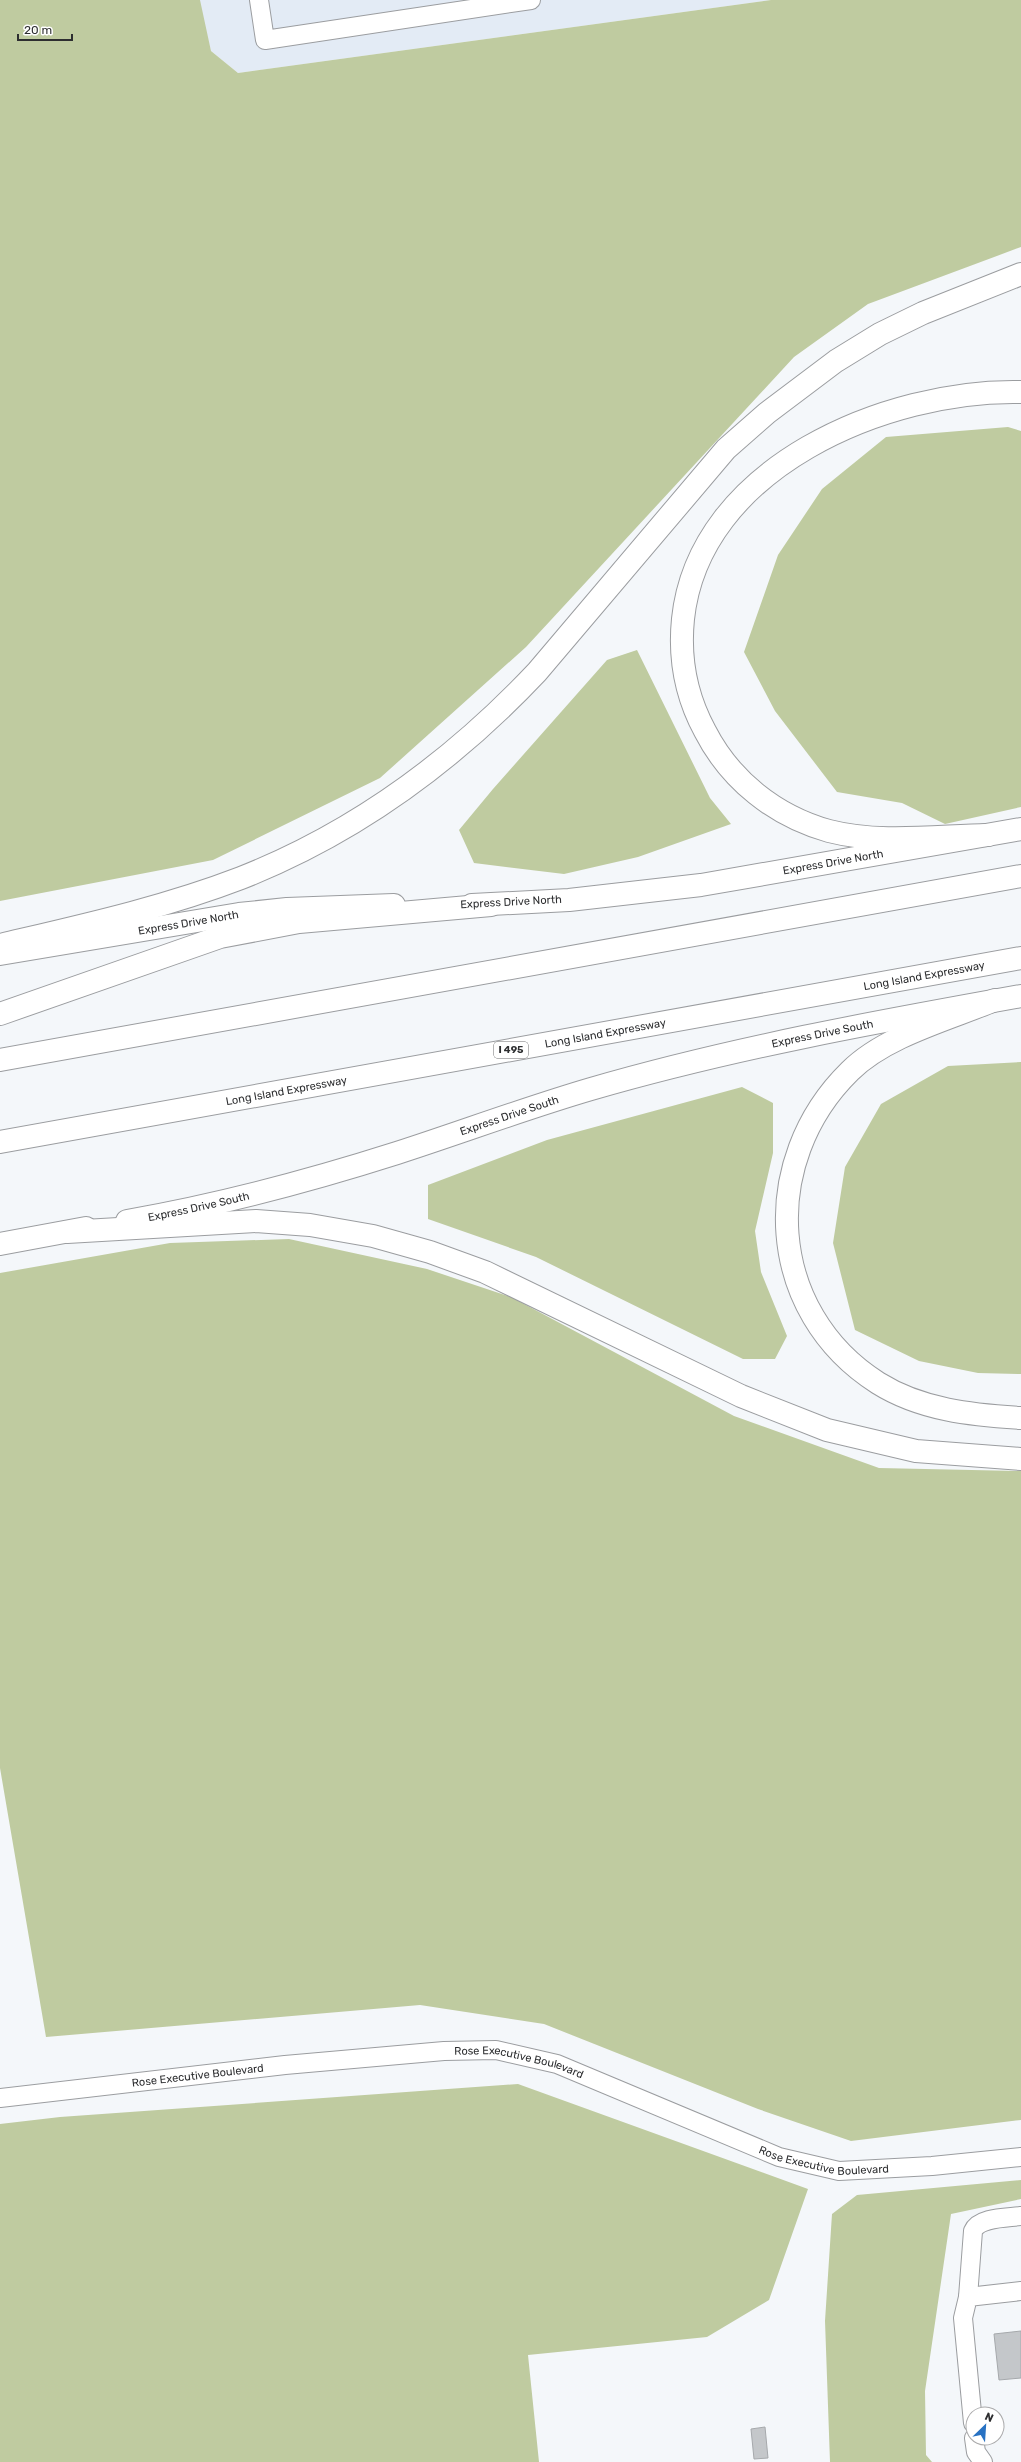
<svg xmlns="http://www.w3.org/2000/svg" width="1021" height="2462" font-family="Rubik,sans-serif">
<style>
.built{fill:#e3ebf5}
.forest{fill:#bfcba0}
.building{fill:#c4c7ca;stroke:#a6a9ac}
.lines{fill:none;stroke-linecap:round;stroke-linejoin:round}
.minor-casing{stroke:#9b9da0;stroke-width:20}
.major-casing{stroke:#9b9da0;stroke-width:24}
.highway-casing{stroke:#9b9da0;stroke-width:24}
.minor{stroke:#fff;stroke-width:18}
.major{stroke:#fff;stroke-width:22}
.highway{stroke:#fff;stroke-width:22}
.labels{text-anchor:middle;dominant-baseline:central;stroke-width:3.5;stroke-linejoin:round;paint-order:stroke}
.shield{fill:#fff;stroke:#6c6d6e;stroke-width:1}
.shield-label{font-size:10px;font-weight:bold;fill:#2d2e30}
.street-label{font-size:11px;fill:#2d2e30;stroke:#fff}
</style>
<rect width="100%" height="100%" fill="#f4f7fa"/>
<path class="built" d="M198,0H771L238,73L211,51Z"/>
<path class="forest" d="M0,0H200L211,51L238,73L771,0H1021V247L868,304L794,357L526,647L380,778L213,860L0,901Z
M1008,427L1021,431V807L945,824L902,803L837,792L775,711L744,652L778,555L822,489L886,437Z
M637,650L710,798L731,824L638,857L564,874L474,863L459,830L493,789L607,660Z
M1021,1062V1374L978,1373L919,1361L855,1330L833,1243L845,1167L881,1104L948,1066Z
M742,1087L773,1103V1153L755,1231L761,1272L787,1336L775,1359H743L536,1257L428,1219V1185L547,1140Z
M289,1239L427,1269L511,1297L734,1416L879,1468L1021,1471V2120L851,2141L758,2109L544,2024L420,2005L46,2037L0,1768V1273L170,1243Z
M518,2084L808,2189L769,2300L707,2337L528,2355L539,2462H0V2124L60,2117Z
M1021,2180V2199L951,2214L925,2391L926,2455L932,2462H830L825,2321L832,2214L857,2195Z"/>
<path class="building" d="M1021,2331V2378L999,2380L994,2334Z
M765,2427L768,2458L754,2459L751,2429Z"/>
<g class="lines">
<defs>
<g id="minor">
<path d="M259,0L265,40L531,0"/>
<path id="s1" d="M0,2098L285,2065L444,2051L496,2050L557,2064L779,2157L839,2171L932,2166L1021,2157"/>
<path d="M968,2297L973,2231C979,2217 1007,2218 1021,2216"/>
<path d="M973,2423L963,2318L968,2297L1021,2291"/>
<path d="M974,2438L976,2452L983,2462"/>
</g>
<g id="major">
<path id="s2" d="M472,905L569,900L701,885L1021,829"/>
<path id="s3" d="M0,954L239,914L287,909L394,905"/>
<path id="s4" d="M127,1221C219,1205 309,1181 397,1153C462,1132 526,1108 591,1089C732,1048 876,1022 1021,996"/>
<path d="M0,1244L86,1228"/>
</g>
<g id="highway">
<path d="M988,835C936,836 879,844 829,831C775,816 730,780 705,731C686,696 679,658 683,619C699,467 887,389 1021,392"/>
<path d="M0,945C81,926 163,908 241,878C355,833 454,760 537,672L726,449L767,413L836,361L880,334L923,313L1021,274"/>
<path d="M995,1000C949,1019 885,1036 850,1071C758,1161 766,1312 878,1383C921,1410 972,1415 1021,1418"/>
<path d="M0,1014L220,937L299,922L491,905"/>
<path d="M0,1060L1021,876"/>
<path id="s5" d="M0,1142L1021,958"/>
<path d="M67,1232L256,1221L310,1225L373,1236L430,1252L485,1272L741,1396L827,1430L916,1451L1021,1459"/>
</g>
</defs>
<use href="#minor" class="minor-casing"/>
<use href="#major" class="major-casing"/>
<use href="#highway" class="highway-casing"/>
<use href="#minor" class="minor"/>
<use href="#major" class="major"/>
<use href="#highway" class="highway"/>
</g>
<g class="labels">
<rect class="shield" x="494" y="1042" width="34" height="16" rx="3"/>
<g class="shield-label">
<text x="511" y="1050">I 495</text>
</g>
<g class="street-label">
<text stroke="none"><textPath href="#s2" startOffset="364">Express Drive North</textPath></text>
<text transform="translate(511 902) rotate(-3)">Express Drive North</text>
<text stroke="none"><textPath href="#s3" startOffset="191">Express Drive North</textPath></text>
<text stroke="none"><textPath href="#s5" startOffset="939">Long Island Expressway</textPath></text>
<text stroke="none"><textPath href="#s4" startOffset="721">Express Drive South</textPath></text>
<text stroke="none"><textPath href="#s5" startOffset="615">Long Island Expressway</textPath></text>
<text stroke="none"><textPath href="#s5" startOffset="291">Long Island Expressway</textPath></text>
<text stroke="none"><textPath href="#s4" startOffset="397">Express Drive South</textPath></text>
<text stroke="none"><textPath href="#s4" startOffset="73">Express Drive South</textPath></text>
<text stroke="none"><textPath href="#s1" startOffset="523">Rose Executive Boulevard</textPath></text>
<text stroke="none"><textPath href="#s1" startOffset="199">Rose Executive Boulevard</textPath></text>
<text stroke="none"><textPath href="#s1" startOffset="847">Rose Executive Boulevard</textPath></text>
</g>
</g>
<g transform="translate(985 2426) rotate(25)"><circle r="19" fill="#ffffff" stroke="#ababac"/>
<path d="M0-3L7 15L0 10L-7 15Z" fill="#2872c3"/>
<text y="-6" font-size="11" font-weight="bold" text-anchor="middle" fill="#2d2e30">N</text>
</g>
<path d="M18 34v6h54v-6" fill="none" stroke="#2d2e30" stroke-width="2"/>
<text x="24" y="34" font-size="12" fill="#2d2e30" stroke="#ffffff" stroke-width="3" paint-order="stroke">20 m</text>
</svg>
